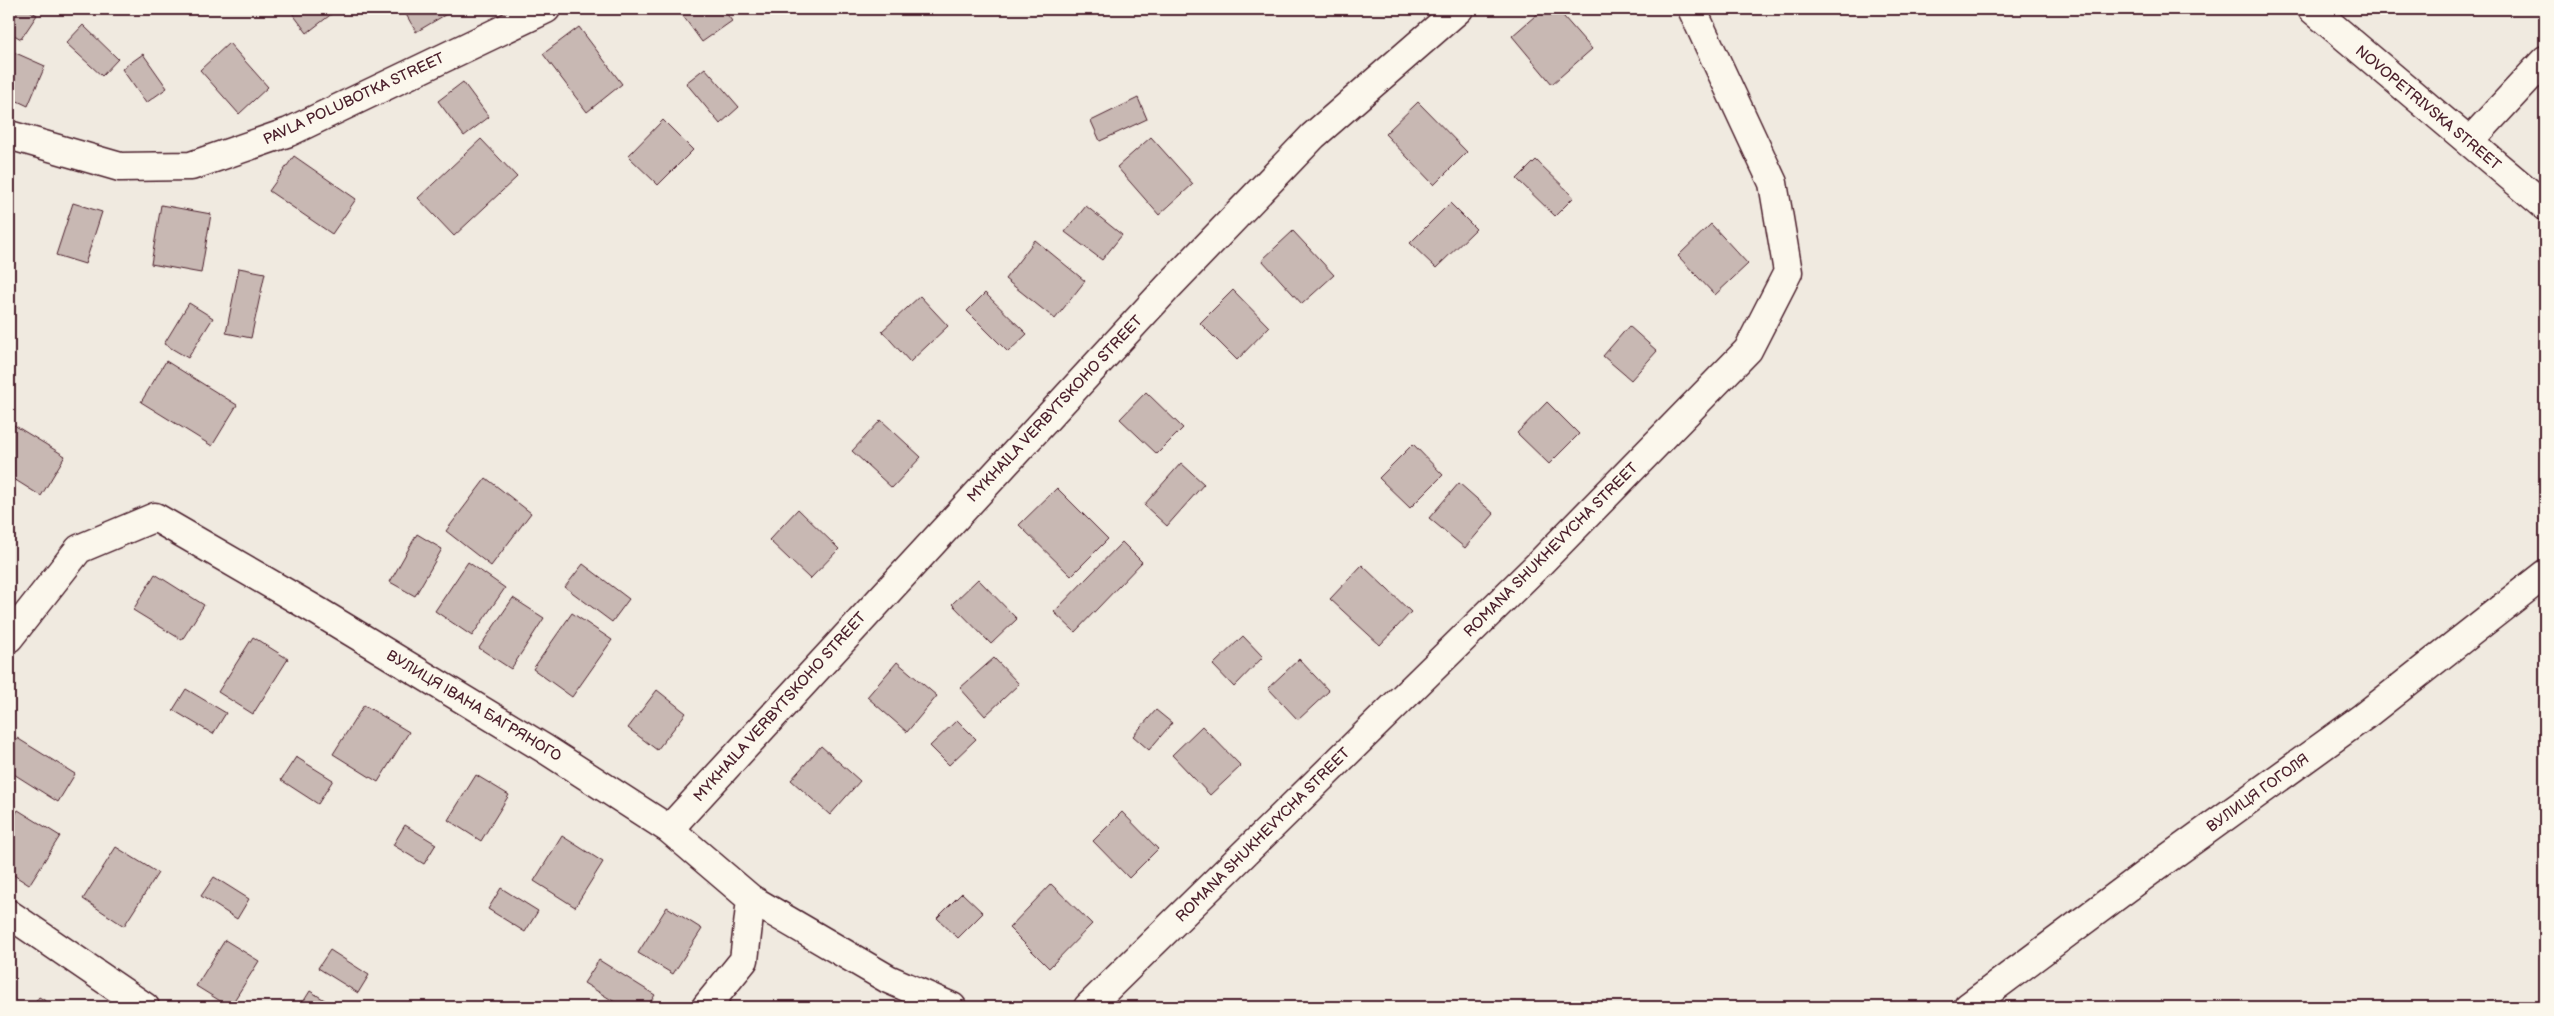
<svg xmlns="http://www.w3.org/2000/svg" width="2554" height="1016" font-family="'Balsamiq Sans',sans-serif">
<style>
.building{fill:#c8b8b3;stroke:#4a1f2b}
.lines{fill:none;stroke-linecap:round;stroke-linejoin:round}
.minor-casing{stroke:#4a1f2b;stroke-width:31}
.minor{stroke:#fbf7ec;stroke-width:28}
.labels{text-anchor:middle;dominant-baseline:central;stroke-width:4;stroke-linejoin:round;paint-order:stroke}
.street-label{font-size:15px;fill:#4a1f2b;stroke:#fbf7ec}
</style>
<rect width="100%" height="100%" fill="#f0eae0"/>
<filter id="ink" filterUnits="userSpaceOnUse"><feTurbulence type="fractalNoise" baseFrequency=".02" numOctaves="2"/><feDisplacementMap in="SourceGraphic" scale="10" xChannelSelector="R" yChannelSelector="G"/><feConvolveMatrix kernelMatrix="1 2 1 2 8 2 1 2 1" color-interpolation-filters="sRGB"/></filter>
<g filter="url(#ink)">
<path class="building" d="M9,9H27L37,15L21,39L9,32Z
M289,9H338L307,33Z
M403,9H455L416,32Z
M678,9H723L732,21L702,42Z
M1543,9H1557L1592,49L1552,84L1512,36Z
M83,25L118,59L102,76L66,43Z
M579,27L622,84L587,112L543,54Z
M229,43L268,87L239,114L200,70Z
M9,50L45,66L28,106L9,97Z
M143,54L167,88L146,103L122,69Z
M705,68L739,107L720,124L686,83Z
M463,82L489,117L464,136L438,101Z
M1138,98L1147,119L1100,141L1091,121Z
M1418,102L1467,152L1434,185L1385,134Z
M663,120L693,150L658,185L628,156Z
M1151,137L1193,184L1159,215L1117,167Z
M481,139L517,177L454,236L418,198Z
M294,156L356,199L332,234L269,191Z
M1536,160L1574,197L1555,216L1517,179Z
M73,203L102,212L85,264L56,255Z
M1450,203L1476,229L1436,268L1410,243Z
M161,205L211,214L201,273L151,264Z
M1086,206L1122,235L1102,260L1065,232Z
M1711,224L1748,264L1715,295L1678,256Z
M1293,231L1334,275L1302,304L1262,260Z
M1035,240L1085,281L1055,319L1005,279Z
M239,268L265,273L251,338L226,333Z
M1233,290L1269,327L1237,360L1200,323Z
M985,293L1027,334L1008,352L967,311Z
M920,296L948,326L910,362L882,331Z
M189,303L213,318L188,358L164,344Z
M1629,326L1657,351L1631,380L1603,356Z
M166,361L237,405L212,446L141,402Z
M1146,392L1183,428L1157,454L1120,419Z
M1547,402L1579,434L1549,464L1517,433Z
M881,420L921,457L892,488L852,451Z
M9,422L65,456L41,496L9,476Z
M1413,444L1443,475L1410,508L1379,478Z
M1181,463L1204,484L1167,526L1144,505Z
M486,478L531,513L491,566L446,531Z
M1459,483L1494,514L1465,548L1429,518Z
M1057,488L1108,539L1071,576L1019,525Z
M798,509L839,549L810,579L769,540Z
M417,534L442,549L415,596L390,582Z
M1122,542L1142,562L1075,632L1054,612Z
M468,562L505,588L472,636L435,611Z
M583,564L629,599L612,622L565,587Z
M1362,565L1411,612L1380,645L1330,599Z
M155,574L204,605L182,640L133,610Z
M978,579L1017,619L991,644L952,604Z
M513,598L544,618L511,669L479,648Z
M572,613L612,640L572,697L533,669Z
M1243,636L1263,657L1234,687L1213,665Z
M253,637L288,659L253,714L218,692Z
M994,658L1019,684L985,716L960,688Z
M1299,659L1329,691L1298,720L1268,688Z
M897,662L937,696L907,732L867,697Z
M186,689L226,713L213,734L173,710Z
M657,690L686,713L657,750L628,728Z
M364,705L409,732L378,782L333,754Z
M1156,710L1172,723L1149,750L1133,736Z
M957,720L976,739L949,765L930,746Z
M1202,726L1241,766L1210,795L1172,755Z
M17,738L75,774L58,802L9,771V752Z
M821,746L860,781L830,815L791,780Z
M296,757L333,780L318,804L281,780Z
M476,775L509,795L481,841L448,820Z
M18,810L60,836L29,885L9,872V825Z
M1122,812L1158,849L1129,878L1093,841Z
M405,825L436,844L424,864L393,845Z
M562,836L603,862L575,907L534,881Z
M116,847L158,873L124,926L83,899Z
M214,877L249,899L237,919L201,896Z
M1051,884L1092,924L1049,968L1009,928Z
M501,888L538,911L525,932L488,909Z
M962,893L983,913L958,938L937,918Z
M667,907L702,929L673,974L638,953Z
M225,940L259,961L230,1007L196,986Z
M330,950L369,975L358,993L318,968Z
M599,960L655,995L647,1007H623L584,983Z
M310,991L336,1007H300Z
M39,997L56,1007H32Z"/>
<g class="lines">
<defs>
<path id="minor" d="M2312,9L2545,206
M9,135L120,167L191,166L289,132L546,9
M2469,142L2545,60
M9,638L79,549L155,517L319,612L545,749L669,829L751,899L888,979L952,1007
M669,829L1168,287L1313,136L1459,9
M9,914L145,1007
M706,1007L744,960L751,899
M1088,1007L1539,564L1748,350L1788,272L1773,183L1692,9
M1968,1007L2146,874L2363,717L2545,574"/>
</defs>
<use href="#minor" class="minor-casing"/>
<use href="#minor" class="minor"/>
</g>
</g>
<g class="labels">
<g class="street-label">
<text transform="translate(354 99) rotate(-25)">PAVLA POLUBOTKA STREET</text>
<text transform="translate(2428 108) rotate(40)">NOVOPETRIVSKA STREET</text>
<text transform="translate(1055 409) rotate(-47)">MYKHAILA VERBYTSKOHO STREET</text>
<text transform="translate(1551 550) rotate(-45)">ROMANA SHUKHEVYCHA STREET</text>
<text transform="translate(474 706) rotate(31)">ВУЛИЦЯ ІВАНА БАГРЯНОГО</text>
<text transform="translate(780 707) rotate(-48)">MYKHAILA VERBYTSKOHO STREET</text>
<text transform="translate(2258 793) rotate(-36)">ВУЛИЦЯ ГОГОЛЯ</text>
<text transform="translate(1263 835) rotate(-45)">ROMANA SHUKHEVYCHA STREET</text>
</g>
</g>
<rect width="2554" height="1016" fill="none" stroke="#fbf7ec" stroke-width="30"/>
<rect x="15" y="15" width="2524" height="986" fill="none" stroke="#4a1f2b" stroke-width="2" filter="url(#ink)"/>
</svg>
